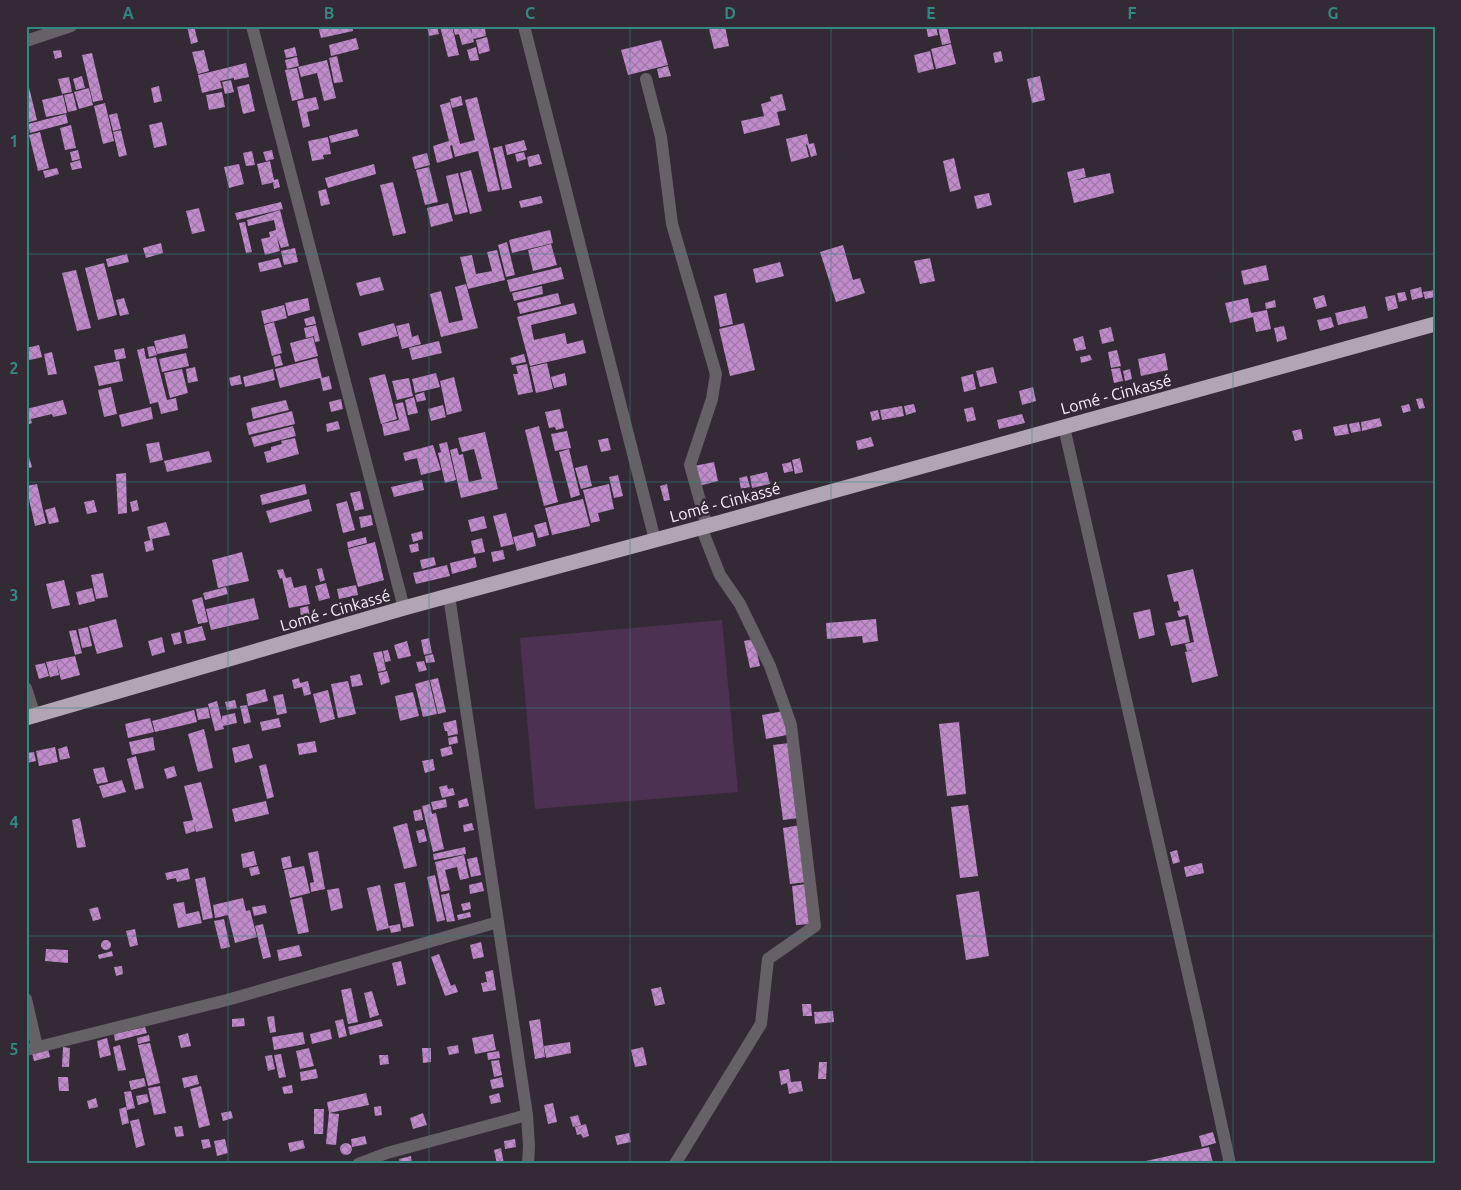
<svg xmlns="http://www.w3.org/2000/svg" width="1461" height="1190" font-family="Ubuntu,sans-serif">
<style>
.garden{fill:#4d3152}
.building{fill:url(#building-cross-hatch)}
.lines{fill:none;stroke-linecap:round;stroke-linejoin:round}
.street{stroke:#656166;stroke-width:12}
.highway{stroke:#b1a5b3;stroke-width:15}
.grid{fill:none;stroke:#328883;stroke-width:1;stroke-opacity:0.55}
.labels{text-anchor:middle;dominant-baseline:central;stroke-width:5;stroke-linejoin:round;paint-order:stroke}
.street-label{font-size:16px;fill:#f8f1f9;stroke:#342a36}
.neatline{fill:none;stroke:#328883;stroke-width:2}
.grid-label{font-size:16px;text-anchor:middle;font-weight:bold;fill:#328883}
</style>
<defs>
<pattern id="building-cross-hatch" width="8" height="8" patternUnits="userSpaceOnUse" patternTransform="scale(1.25)"><rect width="8" height="8" fill="#c18bcc"/><path d="M0 0l8 8M0 8l8-8" fill="none" stroke="#9d77a5"/></pattern>
</defs>
<rect width="100%" height="100%" fill="#342a36"/>
<path class="garden" d="M722,620L738,792L535,809L520,638Z"/>
<path class="building" d="M187,26H194L198,42L191,44Z
M318,26H352L353,31L321,38Z
M427,26H437L439,34L429,36Z
M443,26H452L459,55L448,57L440,27Z
M453,26H470L472,36L471,26H488L489,28L485,29L486,36L473,39L474,42L462,45L459,34L455,35Z
M725,26L729,46L714,49L709,29Z
M926,26H936L938,35L928,37Z
M947,26L951,43L942,45L938,27Z
M487,37L490,51L479,54L476,40Z
M356,38L359,49L331,56L329,45Z
M661,40L668,65L628,75L621,50Z
M951,44L956,64L936,69L931,49Z
M295,47L297,56L286,58L284,50Z
M476,47L479,60L470,61L467,50Z
M61,50L62,57L55,59L53,51Z
M204,50L209,71L198,74L192,52Z
M930,51L934,69L918,73L914,55Z
M1001,51L1003,61L995,63L993,53Z
M92,53L103,100L93,102L82,55Z
M337,56L343,82L334,83L329,58Z
M297,57L299,66L287,69L285,60Z
M327,60L336,98L324,101L317,73L301,77L298,67Z
M246,63L249,77L234,80V78L220,81L222,88L202,93L198,75Z
M668,66L671,76L659,78L657,69Z
M297,68L304,98L292,101L285,70Z
M26,75L37,120L26,123Z
M82,76L85,88L76,90L73,79Z
M1040,76L1045,100L1032,103L1027,79Z
M69,77L72,92L62,94L58,79Z
M231,80L234,92L225,94L222,82Z
M249,84L255,111L243,114L237,87Z
M159,86L162,101L154,103L151,88Z
M89,88L93,105L79,109L74,92Z
M222,92L225,107L209,110L206,95Z
M73,93L77,110L68,112L64,95Z
M782,94L786,110L777,112L780,125L744,134L741,121L764,116L761,104L771,101L770,97Z
M63,95L67,113L46,117L42,100Z
M461,96L463,105L452,108L450,99Z
M316,97L319,109L307,112L310,126L303,128L297,101Z
M477,97L500,190L488,192L478,151L455,157L452,145L450,146L453,158L437,163L433,146L449,141L440,105L450,102L460,144L475,140L465,100Z
M105,103L114,141L103,144L94,106Z
M117,113L121,129L113,131L109,115Z
M66,114L68,123L30,133L28,124Z
M162,122L167,145L154,148L149,125Z
M71,125L76,148L65,150L60,128Z
M357,129L359,136L331,143L329,136Z
M121,130L127,155L119,157L113,132Z
M40,132L49,168L38,171L29,135Z
M807,134L809,144L814,143L817,155L811,157L807,144L806,145L809,157L791,162L786,139Z
M328,137L331,154L323,155L324,159L312,161L308,141Z
M524,140L527,150L507,155L505,145Z
M502,146L512,188L502,190L493,148Z
M78,150L80,159L72,161L70,152Z
M272,150L274,159L266,161L263,152Z
M252,151L255,165L246,166L243,153Z
M524,152L526,159L517,162L515,154Z
M427,153L430,165L415,169L412,157Z
M539,154L542,164L529,167L527,157Z
M954,158L961,189L950,192L943,161Z
M80,160L82,168L72,170L70,163Z
M270,161L274,180L278,179L280,187L274,189L273,183L275,182L262,185L257,164Z
M239,164L244,184L229,188L224,167Z
M374,164L376,174L328,188L325,178Z
M429,167L438,202L425,205L416,170Z
M57,168L59,174L45,178L43,171Z
M1084,168L1086,177L1072,181L1110,173L1114,193L1074,203L1067,172Z
M471,170L482,211L470,214L460,173Z
M458,173L468,212L455,215L446,176Z
M393,182L406,233L393,236L380,185Z
M326,189L330,204L321,206L318,191Z
M989,193L992,205L977,209L974,196Z
M541,196L543,203L521,208L519,201Z
M281,202L283,209L237,220L235,213Z
M448,203L453,221L431,227L427,208Z
M199,208L205,231L192,234L186,211Z
M280,210L289,246L281,248L277,237L280,251L265,255L261,239L270,237L269,232L276,230L274,220L248,226L247,220Z
M245,222L252,252L246,253L239,223Z
M550,230L553,243L512,253L509,240Z
M507,242L515,275L506,277L498,245Z
M161,243L163,253L146,258L143,248Z
M551,244L557,265L533,271L528,250Z
M843,245L853,280L860,278L865,293L836,302L820,252Z
M295,248L298,262L284,265L281,251Z
M497,250L505,280L468,289L460,257L472,255L476,274L492,271L487,252Z
M127,254L129,262L108,267L106,259Z
M279,258L282,267L260,272L258,263Z
M930,258L935,281L920,284L914,261Z
M780,262L784,276L756,283L753,269Z
M104,263L117,315L98,320L85,268Z
M1266,265L1269,280L1244,285L1241,271Z
M561,267L564,279L510,292L507,280Z
M76,270L91,328L77,331L62,273Z
M380,277L384,290L360,296L356,283Z
M466,284L478,328L441,337L430,294L441,291L449,323L463,320L455,287Z
M542,286L543,294L514,301L512,293Z
M1421,287L1423,297L1412,300L1410,290Z
M1435,290V297L1425,299L1423,292Z
M1405,292L1407,300L1399,302L1397,293Z
M558,293L561,304L520,314L517,303Z
M726,293L733,324L720,327L714,296Z
M1324,295L1327,306L1316,309L1313,298Z
M1395,295L1398,308L1388,311L1385,297Z
M124,298L129,314L120,316L116,300Z
M308,298L310,310L288,316L285,303Z
M1248,298L1251,313L1267,310L1271,329L1256,332L1253,317L1230,323L1225,303Z
M1275,300L1276,307L1266,309L1265,303Z
M574,303L577,314L531,325L534,340L565,333L567,344L583,340L586,353L530,366L517,317Z
M284,305L287,318L264,324L261,311Z
M1365,306L1368,318L1338,325L1335,313Z
M314,316L316,324L306,326L304,319Z
M1331,317L1334,327L1320,331L1317,320Z
M274,322L282,353L272,356L264,325Z
M394,323L398,336L362,346L358,333Z
M409,323L412,337L418,335L421,344L402,349L396,326Z
M744,323L755,370L730,376L719,329Z
M316,325L320,341L315,342L314,336L306,338L304,328Z
M1284,326L1287,339L1277,342L1274,328Z
M1111,327L1114,341L1102,344L1099,330Z
M185,334L188,348L157,354L154,341Z
M1083,336L1086,349L1076,351L1073,339Z
M313,337L318,356L295,362L290,343Z
M439,341L442,353L412,360L409,348Z
M39,345L42,357L26,361V348Z
M154,346L157,355L149,357L147,347Z
M124,348L126,358L116,360L114,350Z
M144,348L146,359L156,357L167,400L176,398L178,410L161,414L158,402L150,404L137,350Z
M1117,350L1121,366L1111,368L1108,352Z
M52,352L57,374L48,375L44,354Z
M186,353L189,366L162,372L159,359Z
M1165,353L1168,370L1141,376L1138,359Z
M524,354L526,362L512,365L510,358Z
M280,355L283,365L275,367L273,357Z
M1090,355L1092,360L1081,363L1080,357Z
M317,358L322,378L329,376L332,389L323,391L320,378L280,388L275,369Z
M119,361L123,381L99,386L94,366Z
M547,363L553,389L536,393L530,367Z
M527,364L533,392L518,395L513,374H518L516,366Z
M195,367L198,381L188,383L186,369Z
M993,367L997,383L980,387L976,371Z
M1120,368L1123,381L1114,383L1111,369Z
M182,369L188,393L170,398L164,373Z
M273,369L275,380L245,387L243,377Z
M1130,369L1132,379L1125,381L1123,371Z
M436,373L440,387L415,393L412,379Z
M565,373L567,385L554,388L551,377Z
M385,374L397,419L381,424L369,378Z
M973,374L976,389L964,392L961,377Z
M240,375L242,384L231,386L229,378Z
M454,377L462,411L447,415L440,381Z
M409,378L413,396L397,400L392,381Z
M111,387L117,414L104,417L98,390Z
M1033,387L1036,401L1022,405L1019,391Z
M424,392L426,400L417,402L415,395Z
M414,397L418,413L408,415L405,400Z
M1422,398L1425,408L1419,409L1416,399Z
M341,399L343,409L331,412L329,402Z
M63,400L67,414L53,417L52,414L31,419L32,423L26,425V409Z
M286,400L289,410L253,419L251,408Z
M403,402L410,430L384,436L382,424L399,420L395,404Z
M914,404L916,412L906,415L904,406Z
M1409,404L1411,411L1403,413L1401,406Z
M443,405L446,417L431,421L428,409Z
M902,406L904,416L882,420L880,410Z
M151,407L153,419L122,427L119,415Z
M973,407L976,420L967,422L964,409Z
M560,409L564,428L556,430L555,427L549,428L545,412Z
M878,410L880,419L872,421L870,412Z
M292,411L295,424L249,435L246,423Z
M1022,414L1025,423L999,429L997,420Z
M1380,418L1382,426L1362,431L1361,422Z
M338,421L340,429L327,432L326,424Z
M1359,422L1361,431L1351,433L1349,424Z
M1347,424L1349,434L1335,436L1333,427Z
M293,426L296,436L254,447L251,437Z
M539,426L558,502L544,506L525,430Z
M1301,429L1303,439L1295,441L1292,431Z
M567,431L571,448L555,451L551,434Z
M485,432L498,489L461,498L450,450L457,448L459,455L463,454L469,482L482,479L474,449L462,452L458,438Z
M871,437L874,446L858,450L856,441Z
M295,438L299,454L267,463L264,452L271,450V447L282,444L281,441Z
M608,438L611,450L601,452L598,440Z
M159,442L163,460L150,463L146,444Z
M447,442L456,480L445,483L438,453L441,452L439,444Z
M433,445L441,470L421,475L417,458L405,461L403,453Z
M26,447L32,467L26,469Z
M569,449L580,495L571,498L559,452Z
M209,451L212,462L167,472L164,461Z
M800,458L803,472L795,474L792,460Z
M714,462L718,481L699,486L694,466Z
M791,462L793,471L784,473L782,464Z
M587,465L592,486L581,489L575,468Z
M767,472L770,484L752,488L750,476Z
M126,473L127,513L118,514L116,474Z
M618,475L623,496L614,498L609,477Z
M747,476L750,487L741,489L739,478Z
M422,480L424,490L394,497L391,487Z
M37,484L46,523L35,526L26,486Z
M305,484L307,494L262,505L260,495Z
M609,484L614,509L598,513L600,521L591,523L583,490Z
M667,484L670,500L664,501L660,486Z
M360,491L364,509L355,511L350,493Z
M309,499L312,511L270,523L266,511Z
M583,499L590,526L552,535L545,508Z
M94,500L97,512L87,514L84,502Z
M137,500L139,510L132,512L130,502Z
M347,501L355,530L343,533L336,504Z
M55,507L59,522L49,524L45,510Z
M506,513L514,544L501,547L493,516Z
M371,515L373,525L361,528L359,517Z
M484,516L487,528L471,532L468,520Z
M166,522L170,535L152,539L154,550L146,552L144,542L150,540L147,527Z
M546,522L549,535L538,538L534,525Z
M422,531L423,539L413,542L411,534Z
M533,532L536,546L517,551L513,537Z
M366,537L367,543L348,548L347,542Z
M482,538L485,552L474,554L471,541Z
M375,542L384,580L358,587L348,549Z
M418,543L419,551L411,553L409,545Z
M503,550L505,559L493,562L491,552Z
M242,552L249,581L218,588L212,560Z
M434,557L436,565L422,569L420,560Z
M475,557L477,567L452,574L450,563Z
M447,565L450,576L416,584L413,573Z
M322,568L325,580L320,582L317,569Z
M283,569L286,578L291,577L294,588L306,585L310,604L289,608L282,578L280,579L277,570Z
M1193,569L1218,676L1192,683L1185,652L1199,648L1187,651L1185,644L1194,642L1188,615L1179,617L1177,611L1180,610L1178,601L1174,602L1167,575Z
M103,573L108,597L96,599L91,575Z
M64,580L70,605L52,609L46,584Z
M326,583L330,598L319,601L315,586Z
M356,585L358,595L339,599L337,589Z
M226,587L228,594L205,600L203,593Z
M92,588L95,601L79,605L76,592Z
M202,597L208,622L198,624L192,600Z
M254,598L259,619L211,630L206,609Z
M308,606L310,616L301,617L300,608Z
M1150,609L1155,635L1139,639L1133,613Z
M116,619L123,647L97,654L89,626Z
M876,619L878,641L863,643L862,636L827,639L826,623Z
M1185,619L1190,642L1171,646L1165,623Z
M202,626L206,640L187,644L184,631Z
M88,627L92,646L82,648L78,629Z
M76,630L82,653L75,655L69,631Z
M180,632L182,643L174,645L171,634Z
M162,637L165,652L152,656L148,641Z
M429,638L432,653L424,655L421,640Z
M754,639L760,666L750,668L744,641Z
M407,641L411,656L398,659L394,645Z
M388,650L391,661L385,662L383,651Z
M382,651L386,670L378,672L373,653Z
M433,654L435,662L426,663L425,656Z
M75,656L80,675L61,680L56,660Z
M56,660L59,675L50,677L46,662Z
M424,661L427,670L419,672L416,662Z
M45,663L49,676L39,679L35,665Z
M387,671L390,682L381,685L378,673Z
M360,674L363,685L352,687L350,676Z
M299,678L300,683L308,681L311,694L304,696L302,687L294,689L292,680Z
M438,678L446,712L438,714L430,680Z
M429,680L437,714L423,717L415,684Z
M348,681L356,714L338,718L331,684Z
M265,689L268,701L248,706L246,694Z
M328,690L335,719L320,723L313,694Z
M413,692L419,716L400,721L395,696Z
M283,694L287,713L277,715L273,696Z
M235,700L237,708L227,710L225,702Z
M217,701L222,721V716L235,713L237,723L223,726L224,729L215,731L208,704Z
M247,705L251,722L244,724L240,706Z
M208,707L210,718L198,720L196,709Z
M194,710L197,722L155,732L152,721Z
M784,711L787,735L766,739L762,715Z
M150,718L154,732L128,738L125,724Z
M279,718L281,727L262,731L260,722Z
M456,720L458,734L448,736L447,731H445L443,723Z
M959,722L966,794L947,796L939,724Z
M204,729L213,768L198,772L188,734Z
M457,736L458,743L449,745L448,738Z
M153,737L155,750L132,755L129,742Z
M315,741L317,752L299,755L297,744Z
M789,743L799,818L783,820L773,745Z
M249,744L253,758L235,763L232,748Z
M67,746L70,758L60,760L58,749Z
M451,746L453,754L442,757L440,749Z
M55,747L58,762L39,766L36,751Z
M34,752L36,761L27,763L26,753Z
M136,756L144,788L135,790L127,759Z
M433,759L435,770L425,773L422,761Z
M266,764L274,797L267,799L259,766Z
M174,766L177,776L167,779L164,769Z
M104,767L108,782L97,784L93,769Z
M122,780L126,792L103,798L99,786Z
M201,782L213,828L196,832L194,824L195,831L186,834L183,822L193,820L184,786Z
M447,785L448,789L453,788L455,795L442,798L439,787Z
M467,798L469,806L459,808L458,801Z
M446,799L447,807L433,810L431,802Z
M266,801L269,814L235,822L232,809Z
M430,804L432,814L436,813L444,849L433,852L422,806Z
M968,805L978,876L960,878L951,807Z
M421,809L423,820L415,821L413,811Z
M80,818L86,847L77,848L72,820Z
M407,823L417,866L404,869L393,827Z
M472,823L474,830L464,832L463,825Z
M800,825L807,882L790,884L783,828Z
M424,829L427,841L419,843L416,831Z
M465,847L466,854L434,860L433,854Z
M1177,850L1180,862L1173,864L1170,852Z
M254,851L257,865L243,868L241,854Z
M318,851L325,889L311,892L310,883L314,882L308,853Z
M464,855L469,878L460,880L457,867L445,870L450,890L441,892L435,862Z
M290,856L292,867L283,869L281,858Z
M477,857L481,875L471,877L467,859Z
M1202,863L1204,873L1186,877L1184,867Z
M258,866L260,874L251,876L249,868Z
M304,866L310,893L290,898L284,870Z
M188,868L190,879L177,882L176,878L167,880L165,873Z
M435,875L445,920L437,922L427,877Z
M205,877L213,918L203,920L195,879Z
M405,882L414,926L403,928L394,884Z
M482,882L484,891L470,894L469,885Z
M806,884L811,924L796,925L792,886Z
M380,885L389,928L377,931L367,888Z
M339,888L343,908L331,911L327,890Z
M979,891L989,956L966,960L956,895Z
M449,893L455,921L447,922L441,895Z
M302,897L309,932L298,934L290,900Z
M243,898L246,911L250,910L257,937L235,943L228,915L215,918L213,905Z
M184,902L186,914L199,911L202,923L178,928L173,904Z
M470,902L471,909L463,911L461,904Z
M265,905L267,913L254,916L252,907Z
M98,907L101,919L93,921L89,909Z
M470,912L471,917L458,920L457,915Z
M224,919L230,947L221,949L214,921Z
M263,924L271,957L263,959L255,926Z
M400,924L401,931L391,933L389,926Z
M135,929L138,945L130,947L126,931Z
M101 945a5 5 0 1 1 10 0a5 5 0 1 1-10 0Z
M481,942L484,957L473,959L470,945Z
M299,945L302,956L279,961L277,950Z
M46,949L68,950V963L45,961Z
M112,951L113,956L99,959L98,955Z
M439,954L451,986L455,984L458,992L445,996L431,957Z
M401,961L406,984L397,986L392,963Z
M122,966L123,974L116,976L114,967Z
M493,970L496,990L483,992L481,983L487,982L485,972Z
M661,987L665,1004L655,1006L651,989Z
M351,988L358,1022L348,1024L341,990Z
M372,991L379,1015L370,1018L364,993Z
M802,1004H811L812,1016H803Z
M833,1011L834,1022L815,1024L814,1012Z
M274,1016L276,1032L270,1033L267,1017Z
M244,1018L245,1026L232,1027V1019Z
M343,1019L347,1036L339,1038L335,1021Z
M381,1019L383,1026L350,1035L348,1027Z
M540,1019L545,1057L535,1059L529,1021Z
M145,1027L147,1033L115,1041L114,1034Z
M330,1029L332,1039L312,1044L310,1034Z
M303,1032L305,1044L274,1050L272,1037Z
M188,1033L191,1046L181,1048L178,1036Z
M493,1034L496,1050L475,1054L472,1038Z
M149,1035L150,1041L138,1044L137,1038Z
M107,1038L111,1055L100,1058L97,1041Z
M570,1042L571,1053L546,1058L544,1046Z
M150,1043L160,1083L148,1086L138,1045Z
M120,1045L126,1070L118,1071L113,1047Z
M458,1045L459,1053L449,1055L447,1047Z
M63,1047L70,1048L69,1067H62Z
M643,1047L647,1065L635,1067L631,1050Z
M309,1048L314,1066L300,1069L296,1051Z
M422,1048H431V1062L423,1063Z
M48,1049L50,1057L34,1061L32,1053Z
M499,1051L500,1058L488,1060L487,1053Z
M281,1054L286,1077L279,1078L274,1055Z
M272,1055L275,1069L268,1071L265,1056Z
M379,1055H388L389,1064L380,1065Z
M499,1060L502,1075L494,1077L491,1061Z
M819,1062H827L826,1079H818Z
M316,1069L318,1078L301,1081L300,1072Z
M789,1069L791,1082L801,1081L803,1091L789,1094L787,1083L781,1085L779,1071Z
M197,1075L199,1084L184,1088L182,1078Z
M58,1077H68L69,1091H59Z
M502,1077L504,1087L492,1089L490,1080Z
M144,1078L146,1086L131,1090L129,1081Z
M292,1085L293,1093L284,1094L282,1087Z
M160,1086L166,1113L154,1115L148,1088Z
M201,1086L210,1125L199,1128L190,1089Z
M131,1091L135,1108L127,1110L124,1092Z
M366,1093L369,1105L329,1113L339,1114L336,1145L326,1144L329,1113L327,1102Z
M499,1093L501,1102L491,1104L489,1096Z
M147,1094L149,1102L138,1105L136,1096Z
M96,1098L98,1107L89,1109L87,1101Z
M553,1103L557,1122L548,1124L544,1105Z
M381,1106L382,1115L375,1116L374,1107Z
M126,1107L129,1123L122,1125L119,1109Z
M314,1109H324L323,1134H314Z
M231,1111L233,1118L223,1121L221,1113Z
M423,1113L427,1125L413,1129L410,1118Z
M578,1115L581,1125L573,1127L570,1117Z
M139,1119L145,1145L136,1148L130,1121Z
M586,1124L589,1136L583,1138L581,1134L577,1135L575,1127Z
M182,1126L184,1136L176,1137L174,1127Z
M1213,1132L1216,1143L1202,1147L1199,1136Z
M629,1133L631,1142L617,1145L615,1136Z
M365,1136L367,1144L352,1147L351,1139Z
M209,1139L211,1147L203,1149L201,1140Z
M225,1139L228,1153L217,1156L214,1141Z
M515,1139L516,1147L505,1149L504,1141Z
M303,1140L305,1148L290,1152L288,1143Z
M340 1149a6 6 0 1 1 12 0a6 6 0 1 1-12 0Z
M1209,1147L1213,1163L1147,1164L1146,1161Z
M501,1148L504,1164H497L494,1150Z
M411,1156L412,1164H400L399,1159Z"/>
<g class="lines">
<path class="street" d="M252,26L404,608
M524,26L655,540
M26,41L71,26
M646,79L661,137L672,224L716,374L712,399L690,465L707,526
M1064,427L1200,1026L1230,1164
M449,596L527,1115L529,1146L528,1164
M26,688L35,716
M26,999L37,1047
M26,1050L227,1000L498,922
M358,1164L387,1153L527,1115
M675,1164L761,1024L768,959L815,926L791,725L770,666L740,604L720,575L701,527"/>
<path class="highway" d="M26,718L404,608L707,526L1435,324"/>
</g>
<path class="grid" d="M228,26V1164M429,26V1164M630,26V1164M831,26V1164M1032,26V1164M1233,26V1164M26,254H1435M26,482H1435M26,708H1435M26,936H1435"/>
<g class="labels">
<g class="street-label">
<text transform="translate(1116 394) rotate(-15)">Lomé - Cinkassé</text>
<text transform="translate(725 502) rotate(-15)">Lomé - Cinkassé</text>
<text transform="translate(335 610) rotate(-16)">Lomé - Cinkassé</text>
</g>
</g>
<rect width="1461" height="1190" fill="none" stroke="#342a36" stroke-width="55"/>
<rect x="28" y="28" width="1406" height="1134" class="neatline"/>
<g class="grid-label">
<text x="128" y="19">A</text>
<text x="329" y="19">B</text>
<text x="530" y="19">C</text>
<text x="730" y="19">D</text>
<text x="931" y="19">E</text>
<text x="1132" y="19">F</text>
<text x="1333" y="19">G</text>
<text x="14" y="147">1</text>
<text x="14" y="374">2</text>
<text x="14" y="601">3</text>
<text x="14" y="828">4</text>
<text x="14" y="1055">5</text>
</g>
</svg>
